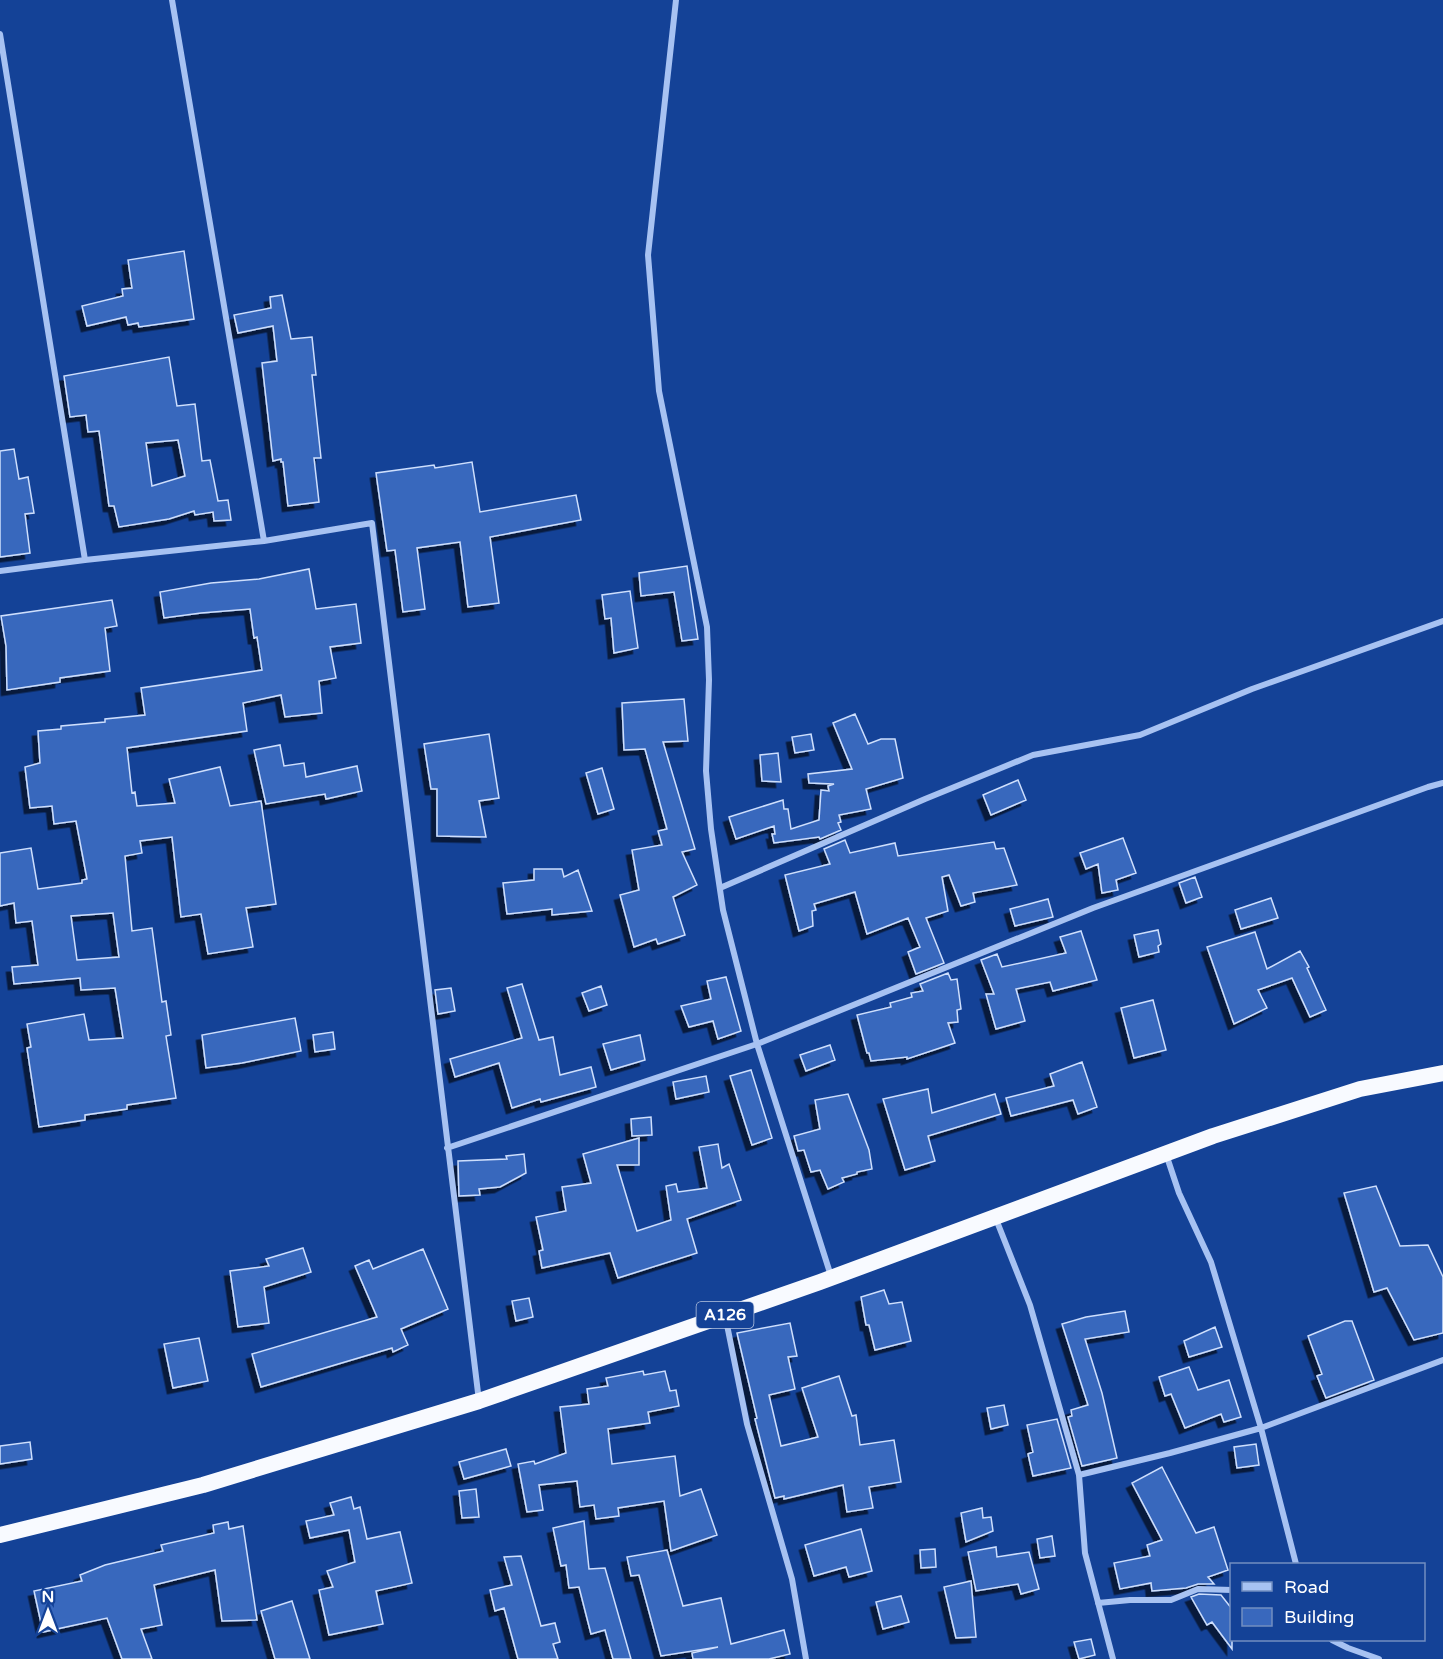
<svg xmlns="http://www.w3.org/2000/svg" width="1443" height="1659" font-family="'Varela Round',sans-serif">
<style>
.building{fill:#3968bd;stroke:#cedffd;stroke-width:1.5;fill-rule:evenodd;filter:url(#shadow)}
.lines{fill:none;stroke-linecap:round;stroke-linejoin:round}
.minor{stroke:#a7c2f2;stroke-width:6}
.trunk{stroke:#f8faff;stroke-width:16}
.labels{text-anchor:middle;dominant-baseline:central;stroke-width:4.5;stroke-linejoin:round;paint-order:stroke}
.shield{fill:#144297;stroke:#b8c6e0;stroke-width:1.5}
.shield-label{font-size:16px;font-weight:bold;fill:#fff}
</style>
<defs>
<filter id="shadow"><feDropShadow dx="-5.5" dy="5.5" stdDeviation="0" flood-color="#0009"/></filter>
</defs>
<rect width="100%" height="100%" fill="#144297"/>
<path class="building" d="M184,251L194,319L139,327L138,323L128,325L126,317L87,326L82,306L123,296L122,289L132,288L128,260Z
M282,295L291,339L312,337L316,375H312L321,458H314L319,502L288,506L283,462H281V459L273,461L262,363L277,361L273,326L238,333L234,315L271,308L270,297Z
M169,357L177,406L195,404L202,461L210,460L218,501L228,500L231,520L214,521L213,512L195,515L194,511L169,519L119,527L114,506H109L99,431L88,432L86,415L70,417L64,376ZM178,440L185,476L152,486L146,443Z
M14,449L19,479L28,477L34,513L25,514L30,553L0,557V451Z
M472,462L480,512L576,495L581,520L490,537L499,603L468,607L460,542L417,548L425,609L403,612L395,550L387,551L376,473L434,465L435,468Z
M687,566L698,639L682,641L674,592L641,596L639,573Z
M309,569L316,609L356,604L361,643L330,647L336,678L319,681L322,713L285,717L281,695L243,703L247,731L127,748L132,793L135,792L137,806L175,803L169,779L220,767L230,806L261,801L276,904L246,908L253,947L208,954L201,914L181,917L172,837L140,841L142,853L125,856L132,931L152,928L162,1002L166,1001L171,1035L166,1036L176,1098L127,1105V1109L85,1115V1120L39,1127L27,1048L31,1047L27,1024L84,1014L89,1040L123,1038L115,988L81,990L80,978L14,984L12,967L38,965L32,921L16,923L14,903L0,906V853L31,848L38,889L82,883V880L87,879L76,821L54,824L52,806L30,808L25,767L40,763L38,731L61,729V726L105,722V719L145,715L141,688L262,670L257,637L254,638L250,609L201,613L164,618L160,592L211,583L259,579ZM113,913L119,957L77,960L71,916Z
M630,591L638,648L614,653L611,618L605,619L602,595Z
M112,600L117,626L105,628L110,671L60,678V682L7,690L6,646L1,616Z
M684,699L688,741L663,742L695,849L682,852L697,885L673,897L685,935L658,944L656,939L634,947L620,895L639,890L632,850L662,845L658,831L667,829L645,749L624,750L622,703Z
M855,714L868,744L881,739H895L903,778L866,789L871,809L839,815L841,822L838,823L841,830L820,839L819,837L774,843L772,834H775L774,826L736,839L729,817L783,800L784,809H788L791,829L819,820L821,790L829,791L828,786L834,784L809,783L808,774L852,769L833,723Z
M489,734L499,798L479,801L486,837L437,836V789H431L424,744Z
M811,734L814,750L795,753L792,737Z
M280,745L284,766L304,763L306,777L357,766L362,791L326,799L325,794L266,804L254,750Z
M778,753L781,782L762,781L760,755Z
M602,768L614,809L598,814L586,773Z
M1018,780L1026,800L991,815L983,795Z
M1123,838L1136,873L1116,880L1118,890L1102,893L1098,864L1086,869L1080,853Z
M845,840L850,853L895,843L898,856L994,842L996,849L1004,848L1017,885L973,893L975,902L961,906L949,875L942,877L948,911L926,918L944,963L916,974L908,952L920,947L908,918L867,934L855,892L814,904L816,910L812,911L813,926L799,931L785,875L830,864L824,849Z
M534,869H562L564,877L578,870L592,911L552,915V909L507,914L503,883L534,880Z
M1195,877L1202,897L1186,903L1179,883Z
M1271,898L1278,918L1241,929L1235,910Z
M1048,899L1053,917L1015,926L1010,909Z
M1158,930L1161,944L1158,946L1159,952L1139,957L1134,935Z
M1081,931L1097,980L1053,991L1050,982L1016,989L1025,1021L996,1029L986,994H994L981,960L997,954L1002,967L1066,953L1060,937Z
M1255,932L1267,969L1300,951L1309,967L1307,968L1326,1010L1310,1017L1292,978L1258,990L1267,1008L1234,1024L1207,947Z
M948,973L951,980L957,979L961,1009L957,1010L958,1022L948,1023L955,1043L907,1059V1057L871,1061L869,1053H867L857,1015L891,1007L890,1003L912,997L911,993L923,991L920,984Z
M726,977L741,1031L718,1039L713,1021L689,1027L681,1006L711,999L707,981Z
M522,984L539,1040L553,1037L560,1075L591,1067L596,1087L541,1102L540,1099L512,1108L499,1063L455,1077L450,1059L522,1038L507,988Z
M601,986L607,1005L589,1011L582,993Z
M451,988L455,1011L438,1014L435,990Z
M1153,1000L1166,1050L1134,1058L1121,1008Z
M295,1018L301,1051L242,1063L206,1068L202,1035Z
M333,1032L335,1049L315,1052L313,1035Z
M640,1035L645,1060L611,1070L603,1044Z
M830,1045L835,1060L806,1071L800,1055Z
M1082,1062L1097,1107L1078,1114L1073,1100L1011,1116L1006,1098L1054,1086L1050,1074Z
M751,1070L772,1138L752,1145L730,1076Z
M706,1076L709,1092L676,1099L673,1082Z
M928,1089L932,1113L995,1094L1001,1114L928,1136L935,1161L905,1170L883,1099Z
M848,1094L869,1150L872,1169L857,1172V1174L842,1178L844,1182L828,1189L820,1170L811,1172L804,1150L798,1151L794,1136L820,1129L815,1100Z
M651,1117L652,1135L632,1136L631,1119Z
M639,1138V1165H617L637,1231L671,1220L666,1186L676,1184L678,1192L707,1188L699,1147L718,1144L722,1168L729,1164L741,1200L687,1219L697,1253L618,1278L610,1253L542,1268L539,1251L543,1250L536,1217L566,1211L562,1187L591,1183L583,1154Z
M524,1154L526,1173L500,1187L479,1189L480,1195L459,1196L458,1161L507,1159L506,1156Z
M1376,1186L1400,1246L1428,1245L1443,1277V1333L1414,1340L1387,1288L1374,1292L1344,1193Z
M303,1248L311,1272L264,1287L269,1323L238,1327L230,1271L269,1266L266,1259Z
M423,1249L448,1309L401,1329L408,1345L393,1352L392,1348L261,1387L252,1354L377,1317L355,1266L369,1260L373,1269Z
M884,1290L889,1304L902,1302L911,1341L875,1350L869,1325H866L861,1297Z
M529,1298L533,1317L516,1321L512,1301Z
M1125,1311L1129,1332L1085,1339L1102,1393L1117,1458L1082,1466L1068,1417L1072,1416L1071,1410L1088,1405L1062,1324L1086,1317Z
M1345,1321H1352L1374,1380L1326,1398L1317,1376L1322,1374L1308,1336Z
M790,1323L797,1356L788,1357L795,1389L769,1395L781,1446L818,1437L802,1388L839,1376L852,1416L856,1415L860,1445L894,1440L901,1482L869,1487L873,1508L847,1512L843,1485L784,1499V1496L775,1498L755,1419L757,1418L737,1333Z
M1215,1327L1222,1347L1189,1357L1184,1341Z
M199,1338L208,1381L173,1388L164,1344Z
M1189,1367L1198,1390L1229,1380L1241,1417L1224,1422L1221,1414L1185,1428L1171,1394L1165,1396L1159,1377Z
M643,1371L644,1375L665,1371L670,1391L676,1390L679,1406L648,1412L650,1423L608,1429L612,1464L675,1456L680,1496L701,1489L717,1535L671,1551L664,1501L618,1508L619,1516L596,1519L594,1505L580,1507L577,1481L539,1485L543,1510L527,1512L518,1464L534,1461L535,1464L566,1453L560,1407L589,1404L587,1389L608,1386L606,1378Z
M1004,1405L1008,1425L991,1429L987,1408Z
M1057,1419L1071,1468L1033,1476L1028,1454L1033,1452L1027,1425Z
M30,1442L32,1459L0,1464V1446Z
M1256,1444L1259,1465L1237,1468L1234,1447Z
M506,1449L511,1466L464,1479L459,1462Z
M1162,1467L1196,1533L1214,1527L1228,1570L1208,1577L1214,1584H1198L1186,1588L1152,1591L1151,1583L1120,1589L1114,1563L1150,1556L1147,1545L1162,1540L1132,1483Z
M476,1489L479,1517L462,1518L459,1491Z
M351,1497L354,1509L360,1507L367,1539L400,1532L412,1583L376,1591L383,1624L329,1635L319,1590L333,1587L327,1571L355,1562L349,1530L310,1538L306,1521L334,1515L330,1503Z
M982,1508L983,1518L991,1517L993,1531L966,1542L961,1513Z
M584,1521L589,1569L605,1568L631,1659H613L605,1630L591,1634L579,1587L569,1588L566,1565L561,1566L553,1528Z
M228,1522L229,1529L243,1526L257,1620L222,1621L215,1570L154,1585L162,1625L141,1629L152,1659H122L107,1618L43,1632L34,1591L82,1581L80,1575L105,1565L163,1551L161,1545L214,1533L213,1525Z
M861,1529L872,1571L849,1577L846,1567L814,1576L805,1545Z
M1052,1536L1055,1556L1040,1558L1037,1539Z
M996,1547L997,1557L1029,1552L1039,1589L1021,1594L1018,1584L976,1591L968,1552Z
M935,1549L936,1567L921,1568L920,1550Z
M667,1550L683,1606L721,1598L731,1644L784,1630L790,1654L769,1659H693L692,1653L718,1647L661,1656L639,1575L631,1576L627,1557Z
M521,1556L541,1626L555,1623L560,1642L553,1644L558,1659H518L504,1608L495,1611L490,1590L512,1585L504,1557Z
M971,1581L976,1637L956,1638L944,1587Z
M1199,1594L1221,1595L1232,1609V1649L1212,1622L1207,1625L1191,1597Z
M901,1596L909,1622L883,1629L876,1602Z
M292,1601L310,1659H275L261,1611Z
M1091,1639L1095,1655L1079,1659L1074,1642Z"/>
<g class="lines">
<path class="minor" d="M172,0L264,541
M676,0L648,255L659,391L707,627L709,680L706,771L711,829L723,910L757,1044L831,1276
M0,34L85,560
M0,571L85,560L264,541L372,523L479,1401
M720,888L925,799L1033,755L1140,735L1252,689L1443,621
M447,1148L757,1044L1093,908L1428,787L1443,783
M1166,1154L1179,1193L1211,1262L1261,1428L1296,1564
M996,1219L1030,1305L1079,1475
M725,1315L747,1424L792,1579L806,1659
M1098,1603L1130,1600H1171L1198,1589L1232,1590
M1332,1640L1348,1648L1379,1659
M1113,1659L1085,1553L1079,1475L1170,1453L1261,1428L1443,1360"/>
<path class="trunk" d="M0,1535L203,1485L479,1401L820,1282L1213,1136L1360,1089L1443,1073"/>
</g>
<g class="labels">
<rect class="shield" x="696.5" y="1302" width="57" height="26" rx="4.5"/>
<g class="shield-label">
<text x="725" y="1315">A126</text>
</g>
</g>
<rect x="1230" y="1563" width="195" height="78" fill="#144297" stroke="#728ec1" stroke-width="1.5"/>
<rect x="1242" y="1582" width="30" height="9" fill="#a7c2f2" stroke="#728ec1" stroke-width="1.5"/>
<text x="1284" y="1593" font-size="18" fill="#ffffff">Road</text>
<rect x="1242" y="1608" width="30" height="18" fill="#3968bd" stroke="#728ec1" stroke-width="1.5"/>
<text x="1284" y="1623" font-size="18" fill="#ffffff">Building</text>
<g transform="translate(48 1611)" stroke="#144297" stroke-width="4.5" paint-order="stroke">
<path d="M0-4.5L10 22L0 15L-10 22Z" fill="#ffffff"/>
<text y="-9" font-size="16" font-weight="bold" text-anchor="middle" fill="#ffffff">N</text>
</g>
</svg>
